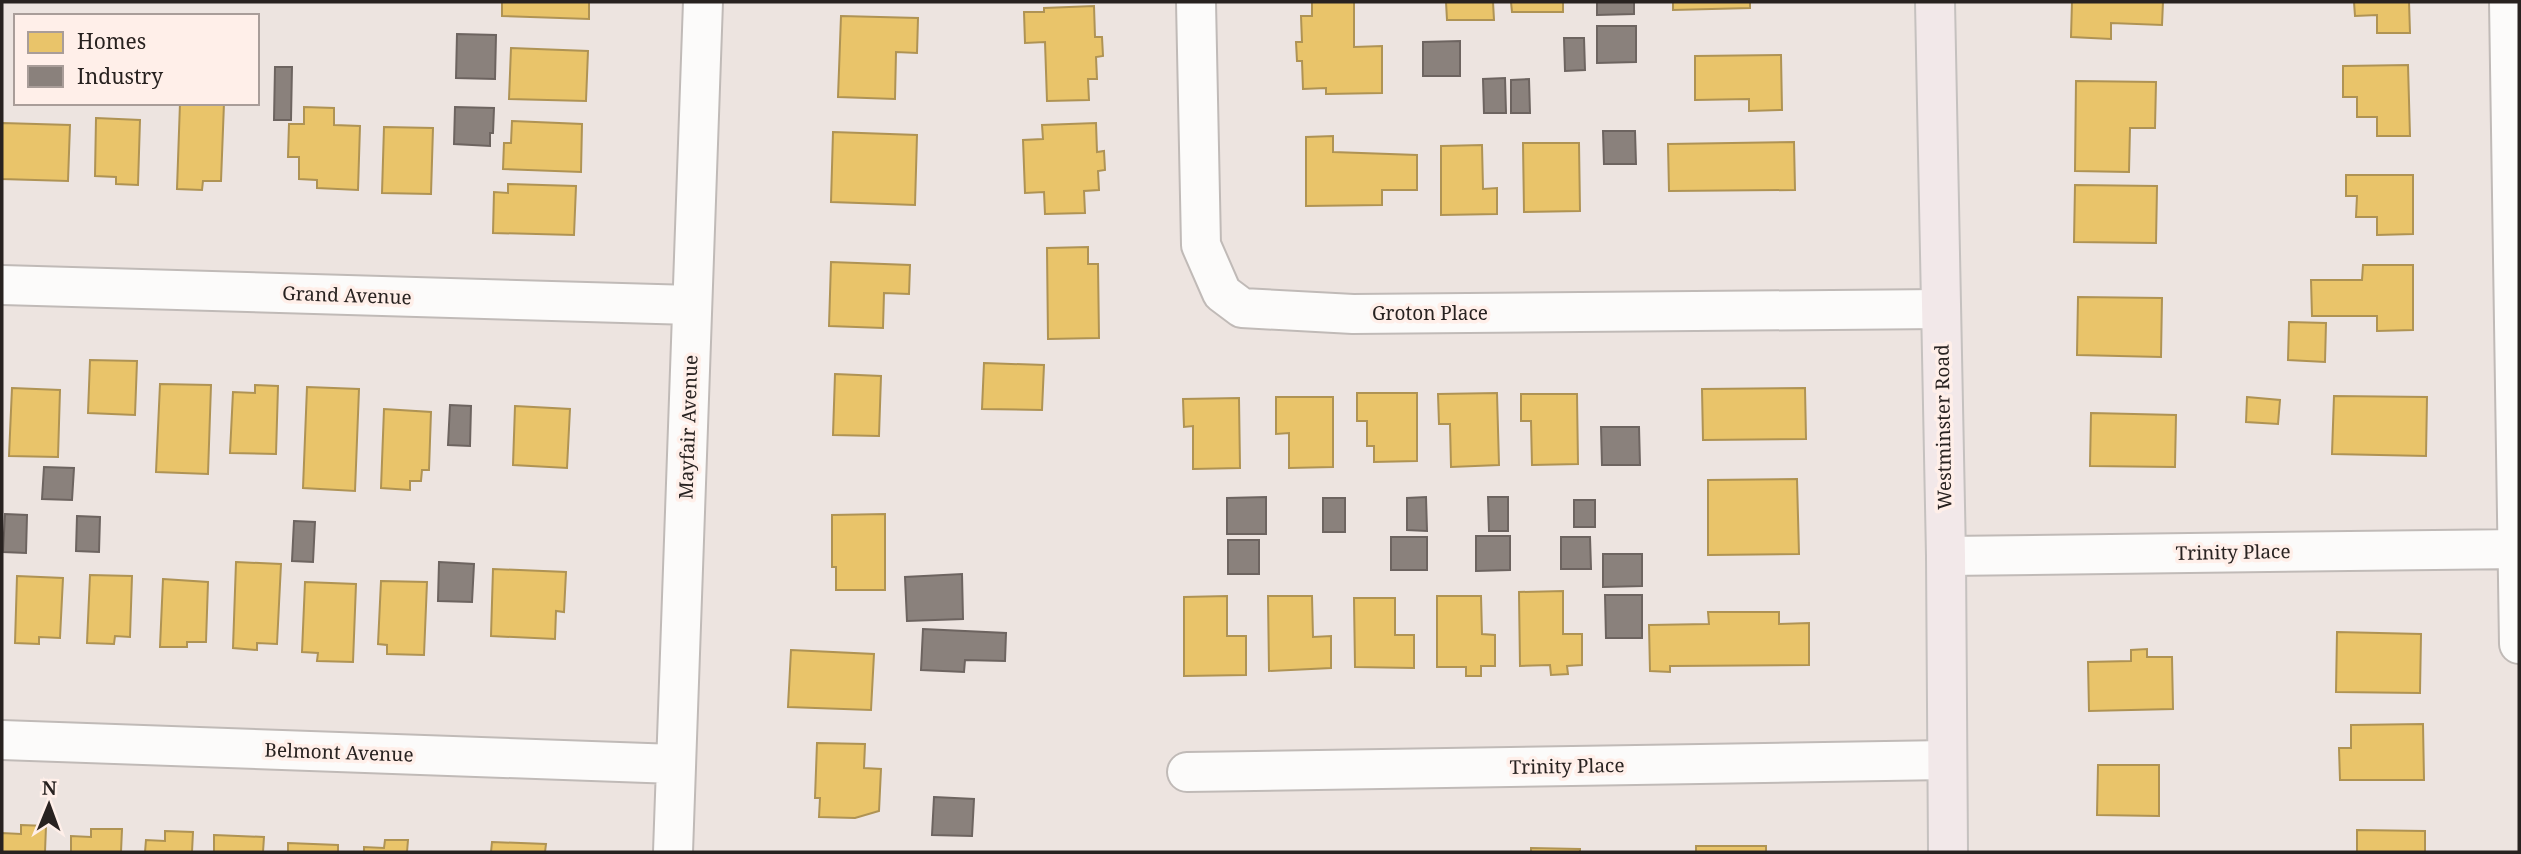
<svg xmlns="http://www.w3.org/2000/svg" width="2521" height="854" font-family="'Noto Serif',serif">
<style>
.homes{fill:#e9c46a;stroke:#af9354;stroke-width:2}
.industry{fill:#8a817c;stroke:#6d6460;stroke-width:2}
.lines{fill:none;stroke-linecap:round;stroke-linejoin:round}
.minor-casing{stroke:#c0bab7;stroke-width:42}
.major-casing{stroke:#c5c1bf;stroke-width:42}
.minor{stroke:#fcfbfa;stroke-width:38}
.major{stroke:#f2e8e9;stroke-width:38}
.labels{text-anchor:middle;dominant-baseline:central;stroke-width:7;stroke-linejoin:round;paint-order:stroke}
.street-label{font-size:19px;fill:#282220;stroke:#ffefe9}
</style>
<rect width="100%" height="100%" fill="#ede4e0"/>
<path class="homes" d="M502,2H589V19L502,16Z
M1312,2H1354V47L1382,46V93L1326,94V88L1303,89L1302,61H1297L1296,42H1302L1301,16H1312Z
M1446,2H1493L1494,20H1447Z
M1511,2H1563V12H1512Z
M1673,2H1750V8L1673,10Z
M2072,2H2163L2162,25L2111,23V39L2071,37Z
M2354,2H2409L2410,33H2377V15L2355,16Z
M1094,6L1095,37H1102L1103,56L1096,57L1097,79H1088L1089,100L1047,101L1045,42L1025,43L1024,12H1044V8Z
M841,16L918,18L917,53L896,52L895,99L838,97Z
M511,48L588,51L586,101L509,99Z
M1781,55L1782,110L1749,111V99L1695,100V56Z
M2408,65L2410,136H2377V117H2357V97H2343V66Z
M2076,81L2156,82L2155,128H2130L2129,172L2075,171Z
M180,103H224L221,181H203L202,190L177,189Z
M304,107L334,108V125L360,126L358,190L317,188V180L299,179V157H288L289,124H304Z
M96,118L140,120L138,185L116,184V177L95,176Z
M512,121L582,124L581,172L503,169L504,143H511Z
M2,123L70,125L68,181L2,179Z
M1096,123L1097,152L1104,151L1105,170L1098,171L1099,190L1084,191L1085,213L1045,214L1044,192L1025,193L1023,140L1043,139L1042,125Z
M384,127L433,128L431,194L382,193Z
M833,132L917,135L915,205L831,202Z
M1333,136V152L1417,155V190H1382V205L1306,206V137Z
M1794,142L1795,190L1669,191L1668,144Z
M1523,143H1579L1580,211L1524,212Z
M1482,145L1483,189L1497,188V214L1441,215V146Z
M2346,175H2413V234L2377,235V217H2356L2357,196H2346Z
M508,184L576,186L574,235L493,233L494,192L508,193Z
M2075,185L2157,186L2156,243L2074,242Z
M1088,247V264H1098L1099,338L1048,339L1047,248Z
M831,262L910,265L909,294L884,293L883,328L829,326Z
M2363,265H2413V330L2377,331V316H2312L2311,280H2362Z
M2078,297L2162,298L2161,357L2077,355Z
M2289,322L2326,323L2325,362L2288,360Z
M90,360L137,361L135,415L88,413Z
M984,363L1044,365L1042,410L982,409Z
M835,374L881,376L879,436L833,435Z
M160,384L211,385L208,474L156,472Z
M255,385L278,386L276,454L230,453L233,392L255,393Z
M307,387L359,389L355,491L303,488Z
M12,388L60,390L58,457L9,456Z
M1805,388L1806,439L1703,440L1702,389Z
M1357,393H1417V461L1374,462V446H1367V421H1357Z
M1497,393L1499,465L1451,467L1450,424H1439L1438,394Z
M1521,394H1577L1578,464L1532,465L1531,421H1521Z
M2334,396L2427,397L2426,456L2332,454Z
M1276,397H1333V467L1289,468V433L1276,434Z
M2247,397L2280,400L2278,424L2246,422Z
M1239,398L1240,468L1193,469V426L1184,427L1183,399Z
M515,406L570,409L567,468L513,465Z
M384,409L431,412L429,470H422L421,481H410V490L381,488Z
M2091,413L2176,415L2175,467L2090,466Z
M1797,479L1799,554L1708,555V480Z
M885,514V590H836V567H832V515Z
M236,562L281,564L277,644L257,643V650L233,648Z
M493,569L566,572L564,612L556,611L555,639L491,636Z
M90,575L132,576L130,637L115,636L114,644L87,643Z
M17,576L63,578L60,638L39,637V644L15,643Z
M163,579L208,582L206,642H187V647H160Z
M381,581L427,582L424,655L387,654V645L378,644Z
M305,582L356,584L353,662L317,661L318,653L302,652Z
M1563,591V634H1582V665L1567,666L1568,674L1551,675L1550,665L1520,666L1519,592Z
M1227,596V636H1246V675L1184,676V597Z
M1268,596H1312L1313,637L1331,636V668L1269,671Z
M1437,596H1481L1482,634L1495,635V666H1481V676H1466V667H1437Z
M1354,598H1395V635H1414V668L1355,667Z
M1708,612H1779V624L1809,623V665L1670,666V672L1650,671L1649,625L1709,624Z
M2337,632L2421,634L2420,693L2336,692Z
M2147,649V657H2172L2173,709L2089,711L2088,662L2131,661V650Z
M791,650L874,654L871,710L788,707Z
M2423,724L2424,780H2340L2339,748H2351V725Z
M817,743L865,744L864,768L881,769L879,811L855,818L819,817L820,798H815Z
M2098,765H2159V816L2097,815Z
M21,825L46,826L45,852H2V833L21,834Z
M91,829H122L121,852H71V836L91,837Z
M2357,830L2425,831V852H2357Z
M165,831L193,832L192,852H145L146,840L165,841Z
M214,835L264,837L263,852H214Z
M385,840H408L407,852H364V847L384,848Z
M492,842L546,844L545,852H491Z
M288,843L338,845V852H288Z
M1696,846H1766V852H1696Z
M1531,848L1580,849V852H1531Z"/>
<path class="industry" d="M1597,2H1634V14L1597,15Z
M1597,26H1636V62L1597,63Z
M457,34L496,35L495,79L456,78Z
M1564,38H1584L1585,70L1565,71Z
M1460,41V76H1423V42Z
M275,67H292L291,120H274Z
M1505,78L1506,113H1484L1483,79Z
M1529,79L1530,113H1511V80Z
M455,107L494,108L493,133H490V146L454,144Z
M1603,131H1635L1636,164H1604Z
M450,405L471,406L470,446L448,445Z
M1601,427H1639L1640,465H1602Z
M44,467L74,468L72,500L42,499Z
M1266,497V534H1227V498Z
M1426,497L1427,531L1407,530V498Z
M1488,497H1508V531H1489Z
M1323,498H1345V532H1323Z
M1574,500H1595V527H1574Z
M5,514L27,515L26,553L3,552Z
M77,516L100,517L99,552L76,551Z
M294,521L315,522L313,562L292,561Z
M1476,536H1510V570L1476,571Z
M1391,537H1427V570H1391Z
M1561,537H1590L1591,569H1561Z
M1228,540H1259V574H1228Z
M1603,554H1642V586L1603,587Z
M439,562L474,564L472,602L438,601Z
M962,574L963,619L907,621L905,577Z
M1605,595H1642V638H1606Z
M923,629L1006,633L1005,661L965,660L964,672L921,670Z
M934,797L974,799L972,836L932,835Z"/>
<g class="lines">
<defs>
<path id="minor" d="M1196,2L1201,245L1222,293L1242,308L1353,314L1940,309
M2509,2L2519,644
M2,285L692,305
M1946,556L2519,549
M2,740L675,764
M1187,772L1947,760
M673,852L703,2"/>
<path id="major" d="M1935,2L1946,556L1948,852"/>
</defs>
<use href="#minor" class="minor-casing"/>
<use href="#major" class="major-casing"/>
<use href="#minor" class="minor"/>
<use href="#major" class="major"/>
</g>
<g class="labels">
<g class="street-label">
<text transform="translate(347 295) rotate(2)">Grand Avenue</text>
<text x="1430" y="313">Groton Place</text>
<text transform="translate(688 427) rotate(-88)">Mayfair Avenue</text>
<text transform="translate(1943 427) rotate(-91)">Westminster Road</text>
<text transform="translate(2233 552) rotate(-1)">Trinity Place</text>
<text transform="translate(339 752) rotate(2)">Belmont Avenue</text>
<text transform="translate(1567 766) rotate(-1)">Trinity Place</text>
</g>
</g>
<rect width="2521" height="854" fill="none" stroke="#282220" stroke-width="7"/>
<rect x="14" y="14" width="245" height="91" fill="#ffefe9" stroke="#a99d99" stroke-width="2"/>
<rect x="28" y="32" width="35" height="21" fill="#e9c46a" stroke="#a99d99" stroke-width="2"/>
<text x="77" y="49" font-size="21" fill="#282220">Homes</text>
<rect x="28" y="66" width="35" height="21" fill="#8a817c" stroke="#a99d99" stroke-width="2"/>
<text x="77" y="84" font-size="21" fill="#282220">Industry</text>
<g transform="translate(49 805) rotate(1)" stroke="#ffefe9" stroke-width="5" paint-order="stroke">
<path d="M0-5L12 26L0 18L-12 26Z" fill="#282220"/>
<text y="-10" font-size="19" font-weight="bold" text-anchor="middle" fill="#282220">N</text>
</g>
</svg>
